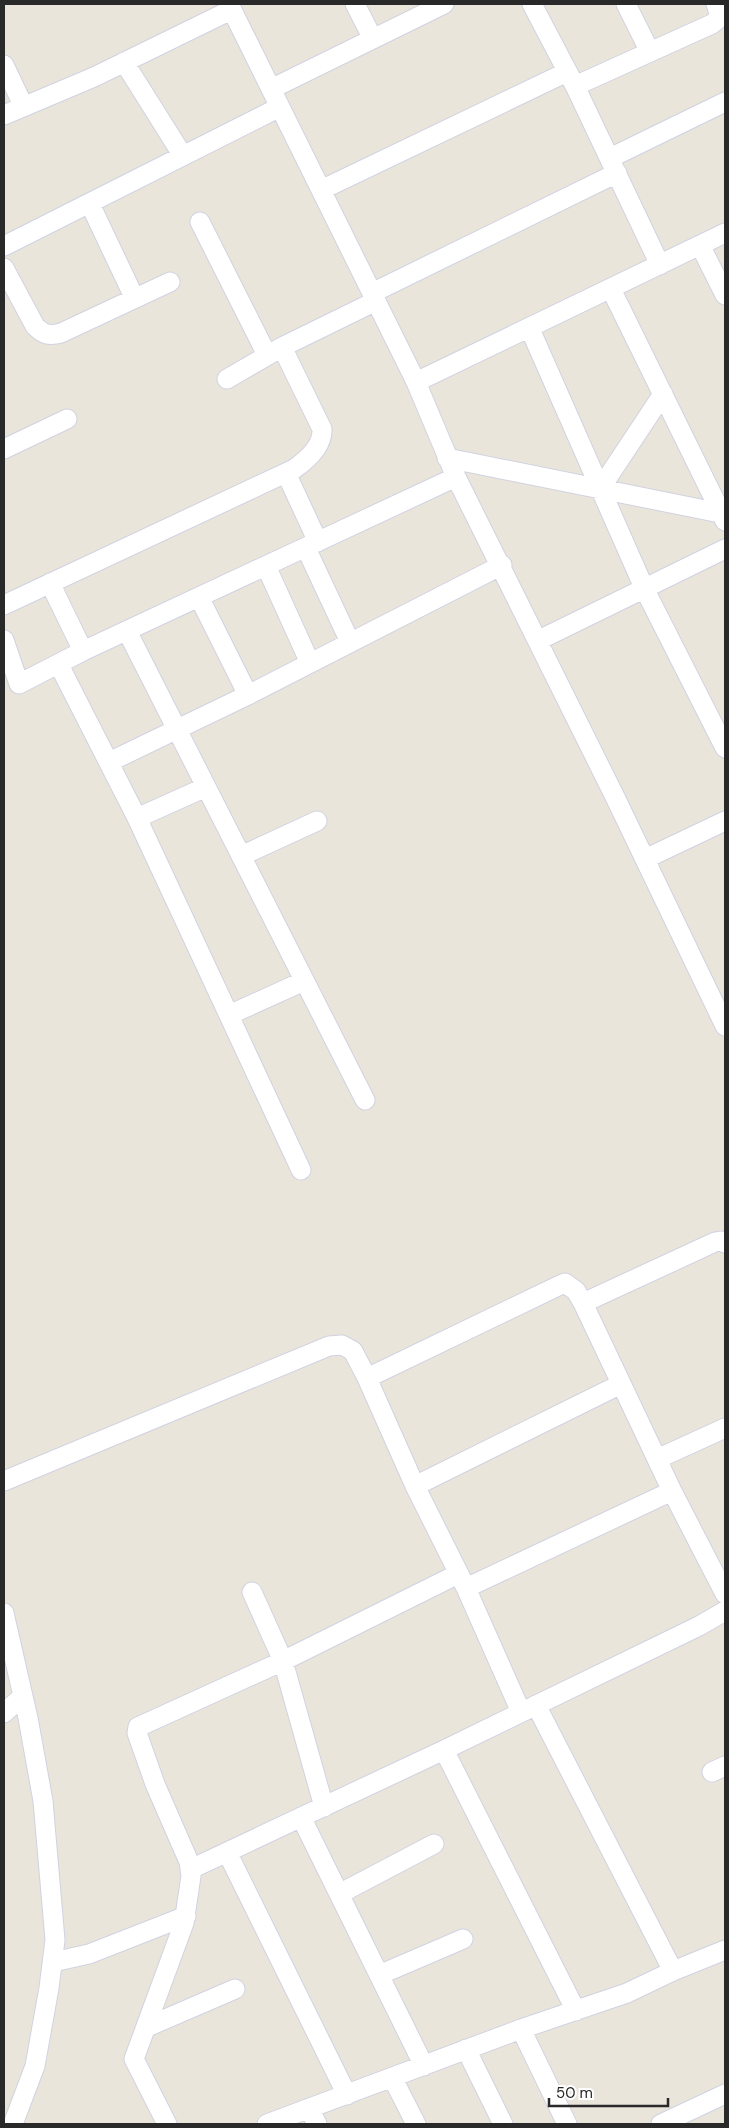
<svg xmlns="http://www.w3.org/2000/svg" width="729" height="2128" font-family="'DM Sans',sans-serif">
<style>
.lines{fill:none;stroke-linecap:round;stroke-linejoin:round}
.minor-casing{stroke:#d1d2e1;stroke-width:21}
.minor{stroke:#fff;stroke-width:19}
</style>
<rect width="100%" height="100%" fill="#eae5db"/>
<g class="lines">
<defs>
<path id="minor" d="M229,4L416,382L456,477L615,797L725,1026
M355,4L373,39
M532,4L575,86L660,265
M626,4L650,52
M124,62L183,156
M4,65L23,105
M575,86L712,24L718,19L719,13L716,4
M271,89L444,4
M4,115L94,77L231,10
M610,158L725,102
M321,190L567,72
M90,204L134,297
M200,222L267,355
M700,245L725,295
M4,246L280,107
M4,268L35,326C44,335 49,336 61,333L170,282
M611,289L725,521
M372,293L617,173
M530,329L645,590L725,748
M227,379L282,347L376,301
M416,382L725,233
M4,449L67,419
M447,458L725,514
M286,473L318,542
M600,489L663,394
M306,548L350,642
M266,566L310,663
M50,583L83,651
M199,597L248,695
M4,605L294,469C307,460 323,446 322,429L282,347
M127,631L365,1100
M4,640L19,684L83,651L456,477
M539,640L725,549
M59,665L137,818L301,1170
M109,762L248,695L502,565
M137,818L206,787
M241,856L317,821
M645,859L725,821
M229,1015L304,981
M583,1303L715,1242L721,1241L725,1243
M367,1378L558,1286L565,1283L576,1291L583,1303L672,1491L725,1594
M657,1459L725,1428
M4,1481L329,1346L342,1345L353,1351L367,1378L415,1486L466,1588L521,1712
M415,1486L621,1384
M466,1588L672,1491
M252,1592L283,1661L324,1807
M4,1613L28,1718L43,1801L55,1940L49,1988L35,2066L13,2124
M536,1705L673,1971
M4,1713L23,1696
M444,1750L576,2011
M712,1772L725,1766
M301,1817L424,2066
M227,1852L347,2095
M191,1869L444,1750L699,1626L725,1611
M339,1894L434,1844
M53,1962L89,1954L186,1916
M379,1975L463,1939
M147,2027L235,1989
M521,2029L567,2124
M466,2049L503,2124
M392,2077L416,2124
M309,2108L317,2124
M167,2124L134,2059L184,1923L191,1876L189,1862L155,1784L137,1733L138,1727L283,1661L458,1574
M267,2124L521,2029L627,1993L673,1971L725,1950
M661,2124L725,2094"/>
</defs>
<use href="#minor" class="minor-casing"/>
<use href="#minor" class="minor"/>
</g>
<rect width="729" height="2128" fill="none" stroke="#292929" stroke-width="10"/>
<path d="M549 2098v8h119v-8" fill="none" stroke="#292929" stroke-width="2.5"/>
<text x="556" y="2098" font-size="15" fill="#292929" stroke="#ffffff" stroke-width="4" paint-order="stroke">50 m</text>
</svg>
